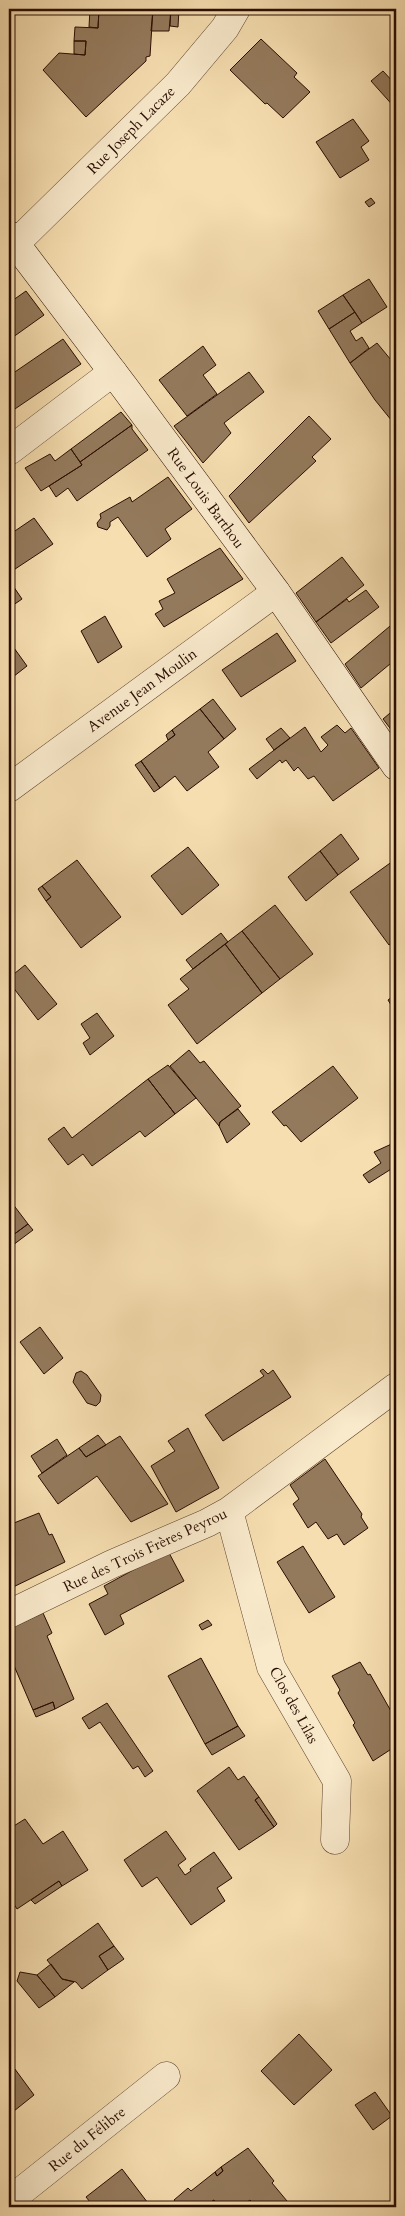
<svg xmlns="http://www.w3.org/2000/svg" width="405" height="2216" font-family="Cardo,serif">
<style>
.building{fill:#947a5c;stroke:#290d00}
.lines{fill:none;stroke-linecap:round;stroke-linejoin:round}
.street-casing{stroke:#5c412c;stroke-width:29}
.secondary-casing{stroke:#290d00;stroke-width:29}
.street{stroke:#f9eacc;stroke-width:28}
.secondary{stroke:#f9eacc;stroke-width:28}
.labels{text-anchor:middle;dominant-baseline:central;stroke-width:4.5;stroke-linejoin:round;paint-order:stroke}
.street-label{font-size:15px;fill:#290d00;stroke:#f9eacc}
</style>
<rect width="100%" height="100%" fill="#f6deb0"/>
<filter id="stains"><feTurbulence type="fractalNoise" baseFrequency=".004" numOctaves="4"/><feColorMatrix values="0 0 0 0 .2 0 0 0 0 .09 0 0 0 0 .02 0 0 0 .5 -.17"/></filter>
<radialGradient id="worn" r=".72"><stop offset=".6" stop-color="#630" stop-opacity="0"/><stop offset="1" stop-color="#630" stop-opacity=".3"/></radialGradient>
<path class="building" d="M90,9H99L98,28L89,27Z
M99,9H153L150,56L146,57V61L86,117L43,70L59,53L85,55L86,41H74L75,27L98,28Z
M153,9H171L169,31H151Z
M171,9H179L178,27L170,26Z
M261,39L297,73L294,77L310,92L283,118L267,103L265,104L230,70Z
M74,41H86L85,55L74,54Z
M383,71L396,85V109L371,81Z
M353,119L369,141L361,147L369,160L340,178L316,142Z
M371,198L375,203L369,207L365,202Z
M369,279L387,307L362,323L343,295Z
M26,291L44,315L9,340V303Z
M343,295L355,312L329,329L318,311Z
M355,312L362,323L350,331L356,341L362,337L369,348L350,363L329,329Z
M63,339L81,364L9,413V376Z
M377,343L396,366V426L375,400L350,363Z
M203,346L216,365L203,375L217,394L187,416L159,380Z
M249,372L264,392L224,423L231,433L203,463L174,426Z
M121,412L132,425L80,462L71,449Z
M309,416L331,439L312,457L316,461L249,523L229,496Z
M132,425V429L148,450L77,501L68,488L56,497L49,486L82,465L80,462Z
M71,449L82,465L41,491L25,468L50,454L55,461Z
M168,477L192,509L165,529L171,539L147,557L118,517L110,522V526L107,530L98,527L97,523L101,518L100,514L130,497L132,502Z
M34,518L53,544L9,573V535Z
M220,548L243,579L164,627L155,614L163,609L159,601L175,593L167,579Z
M342,557L364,585L316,622L296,593Z
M396,561V572L391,565Z
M9,580L22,599L9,608Z
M366,590L379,607L331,643L316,622L347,599L349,602Z
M105,616L122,647L98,663L81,631Z
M396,621V659L361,688L345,664Z
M277,633L296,661L241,697L222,670Z
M9,641L27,666L9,680Z
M213,699L236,729L224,739L200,709Z
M396,708V736L383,719Z
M200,709L224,739L208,752L219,767L187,791L175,776L160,788L141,761L175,735L172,730Z
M337,725L345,733L351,728L379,768L333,801L314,776L308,779L298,767L294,771L286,760L282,763L280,760L257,779L249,769L305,727L321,752L328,745L321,737Z
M281,728L290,738L274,750L266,739Z
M172,730L175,735L168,740L166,735Z
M141,761L160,788L154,792L135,765Z
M341,834L359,859L338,875L320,851Z
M188,847L219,885L182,915L151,876Z
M320,851L338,875L306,901L288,877Z
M77,860L121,917L81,948L46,901L51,897L42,886Z
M393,861L396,866V940L389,945L350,892Z
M42,886L51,897L46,901L38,889Z
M275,905L313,954L280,979L242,931Z
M242,931L280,979L262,993L225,944Z
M221,933L228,942L193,969L186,960Z
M225,944L262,993L197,1044L168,1005L189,989L180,979Z
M25,965L57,1004L38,1020L9,982V978Z
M396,994V1013L388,1000Z
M97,1013L114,1036L90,1055L83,1043L90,1038L81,1024Z
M189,1050L200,1063L204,1061L241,1106L220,1122L219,1126L170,1066Z
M168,1065L196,1098L175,1114L148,1079Z
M333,1066L358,1098L301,1142L286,1125L284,1126L272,1112Z
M148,1079L175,1114L145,1137L140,1131L92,1166L83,1154L68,1165L48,1139L64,1127L72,1138Z
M238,1109L250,1124L227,1143L219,1126L220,1122Z
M396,1142V1166L369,1183L363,1175L381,1163L374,1152Z
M9,1199L28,1224L9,1238Z
M28,1224L33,1230L9,1248V1238Z
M40,1327L63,1358L44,1374L20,1342Z
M263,1369L268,1374L273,1370L291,1397L223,1441L205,1415L264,1376L260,1371Z
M81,1371L87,1375L101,1395L100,1402L96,1406L87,1403L73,1382L76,1373Z
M188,1428L219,1488L176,1512L151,1466L175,1451L168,1441Z
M98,1435L106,1445L86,1457L79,1448Z
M120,1436L168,1504L131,1522L97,1476L58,1504L38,1476L79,1448L86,1457Z
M57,1439L67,1455L42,1473L31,1456Z
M325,1459L362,1514L361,1517L368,1528L344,1545L337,1534L328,1539L316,1522L308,1528L293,1504L299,1499L290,1485Z
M39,1513L49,1535L52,1534L65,1562L9,1589V1525Z
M303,1546L335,1597L309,1613L277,1562Z
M168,1551L184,1581L120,1615L124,1624L105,1635L89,1604L108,1594L104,1586Z
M43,1613L52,1633L47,1636L74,1699L55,1709L53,1702L33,1710L9,1654V1629Z
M208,1620L212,1625L202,1630L199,1625Z
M201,1658L238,1726L205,1744L168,1676Z
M360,1662L368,1675L370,1674L396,1720V1746L373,1761L353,1725L355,1723L338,1693L340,1690L332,1676Z
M53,1702L55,1709L36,1717L33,1710Z
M107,1703L153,1771L145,1777L138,1766L133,1769L100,1722L89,1729L82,1718Z
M238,1726L245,1736L212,1755L205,1744Z
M9,1749L13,1756L9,1759Z
M229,1767L238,1780L244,1776L259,1797L255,1800L274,1827L239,1850L197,1791Z
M259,1797L277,1824L274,1827L255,1800Z
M25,1819L43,1844L63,1831L88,1870L62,1886L59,1881L17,1909L9,1896V1867L11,1866L9,1864V1829Z
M166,1831L186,1859L178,1865L185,1875L191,1871L190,1869L214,1852L232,1878L217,1888L225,1901L191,1925L157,1877L142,1887L124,1860Z
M59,1881L62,1886L35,1904L31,1900Z
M98,1923L114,1946L99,1956L108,1970L82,1989L76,1982L62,1979L47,1960Z
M114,1946L124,1959L108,1970L99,1956Z
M51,1964L62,1979L74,1982L55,1997L37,1975Z
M20,1972L37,1975L55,1997L39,2008L17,1981Z
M299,2034L332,2070L294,2105L261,2071Z
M9,2061L34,2095L9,2115Z
M375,2092L392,2116L373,2130L355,2105Z
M248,2148L274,2181L272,2183L287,2201L279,2207H257L250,2200L240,2207H220L214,2200L204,2207H179L174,2200L188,2188L191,2191L215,2172L217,2176L223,2171L221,2167Z
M221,2167L223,2171L217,2176L215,2172Z
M122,2169L151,2207H94L86,2197Z
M214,2200L220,2207H204Z"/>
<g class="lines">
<defs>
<path id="street" d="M16,243L178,84L225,28L236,9
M9,451L113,372
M9,788L276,592
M229,1511L271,1667L337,1781L335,1840
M9,1614L112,1564L207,1523L229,1511L396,1387
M9,2201L166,2076"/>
<path id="secondary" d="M9,235L125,388L276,592L396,766"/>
</defs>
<use href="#street" class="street-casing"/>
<use href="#secondary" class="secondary-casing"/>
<use href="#street" class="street"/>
<use href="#secondary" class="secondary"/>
</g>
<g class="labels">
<g class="street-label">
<text transform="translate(131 130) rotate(-45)">Rue Joseph Lacaze</text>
<text transform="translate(206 498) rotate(54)">Rue Louis Barthou</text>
<text transform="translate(142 690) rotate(-36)">Avenue Jean Moulin</text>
<text transform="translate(145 1550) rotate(-25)">Rue des Trois Frères Peyrou</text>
<text transform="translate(294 1705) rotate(61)">Clos des Lilas</text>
<text transform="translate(87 2139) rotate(-39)">Rue du Félibre</text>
</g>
</g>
<rect width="405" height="2216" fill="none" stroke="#f6deb0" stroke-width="30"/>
<rect x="10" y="10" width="385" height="2196" fill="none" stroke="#290d00" stroke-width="2.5"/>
<rect x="15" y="15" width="375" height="2186" fill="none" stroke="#290d00"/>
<rect width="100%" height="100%" filter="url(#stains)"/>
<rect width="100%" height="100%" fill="url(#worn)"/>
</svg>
